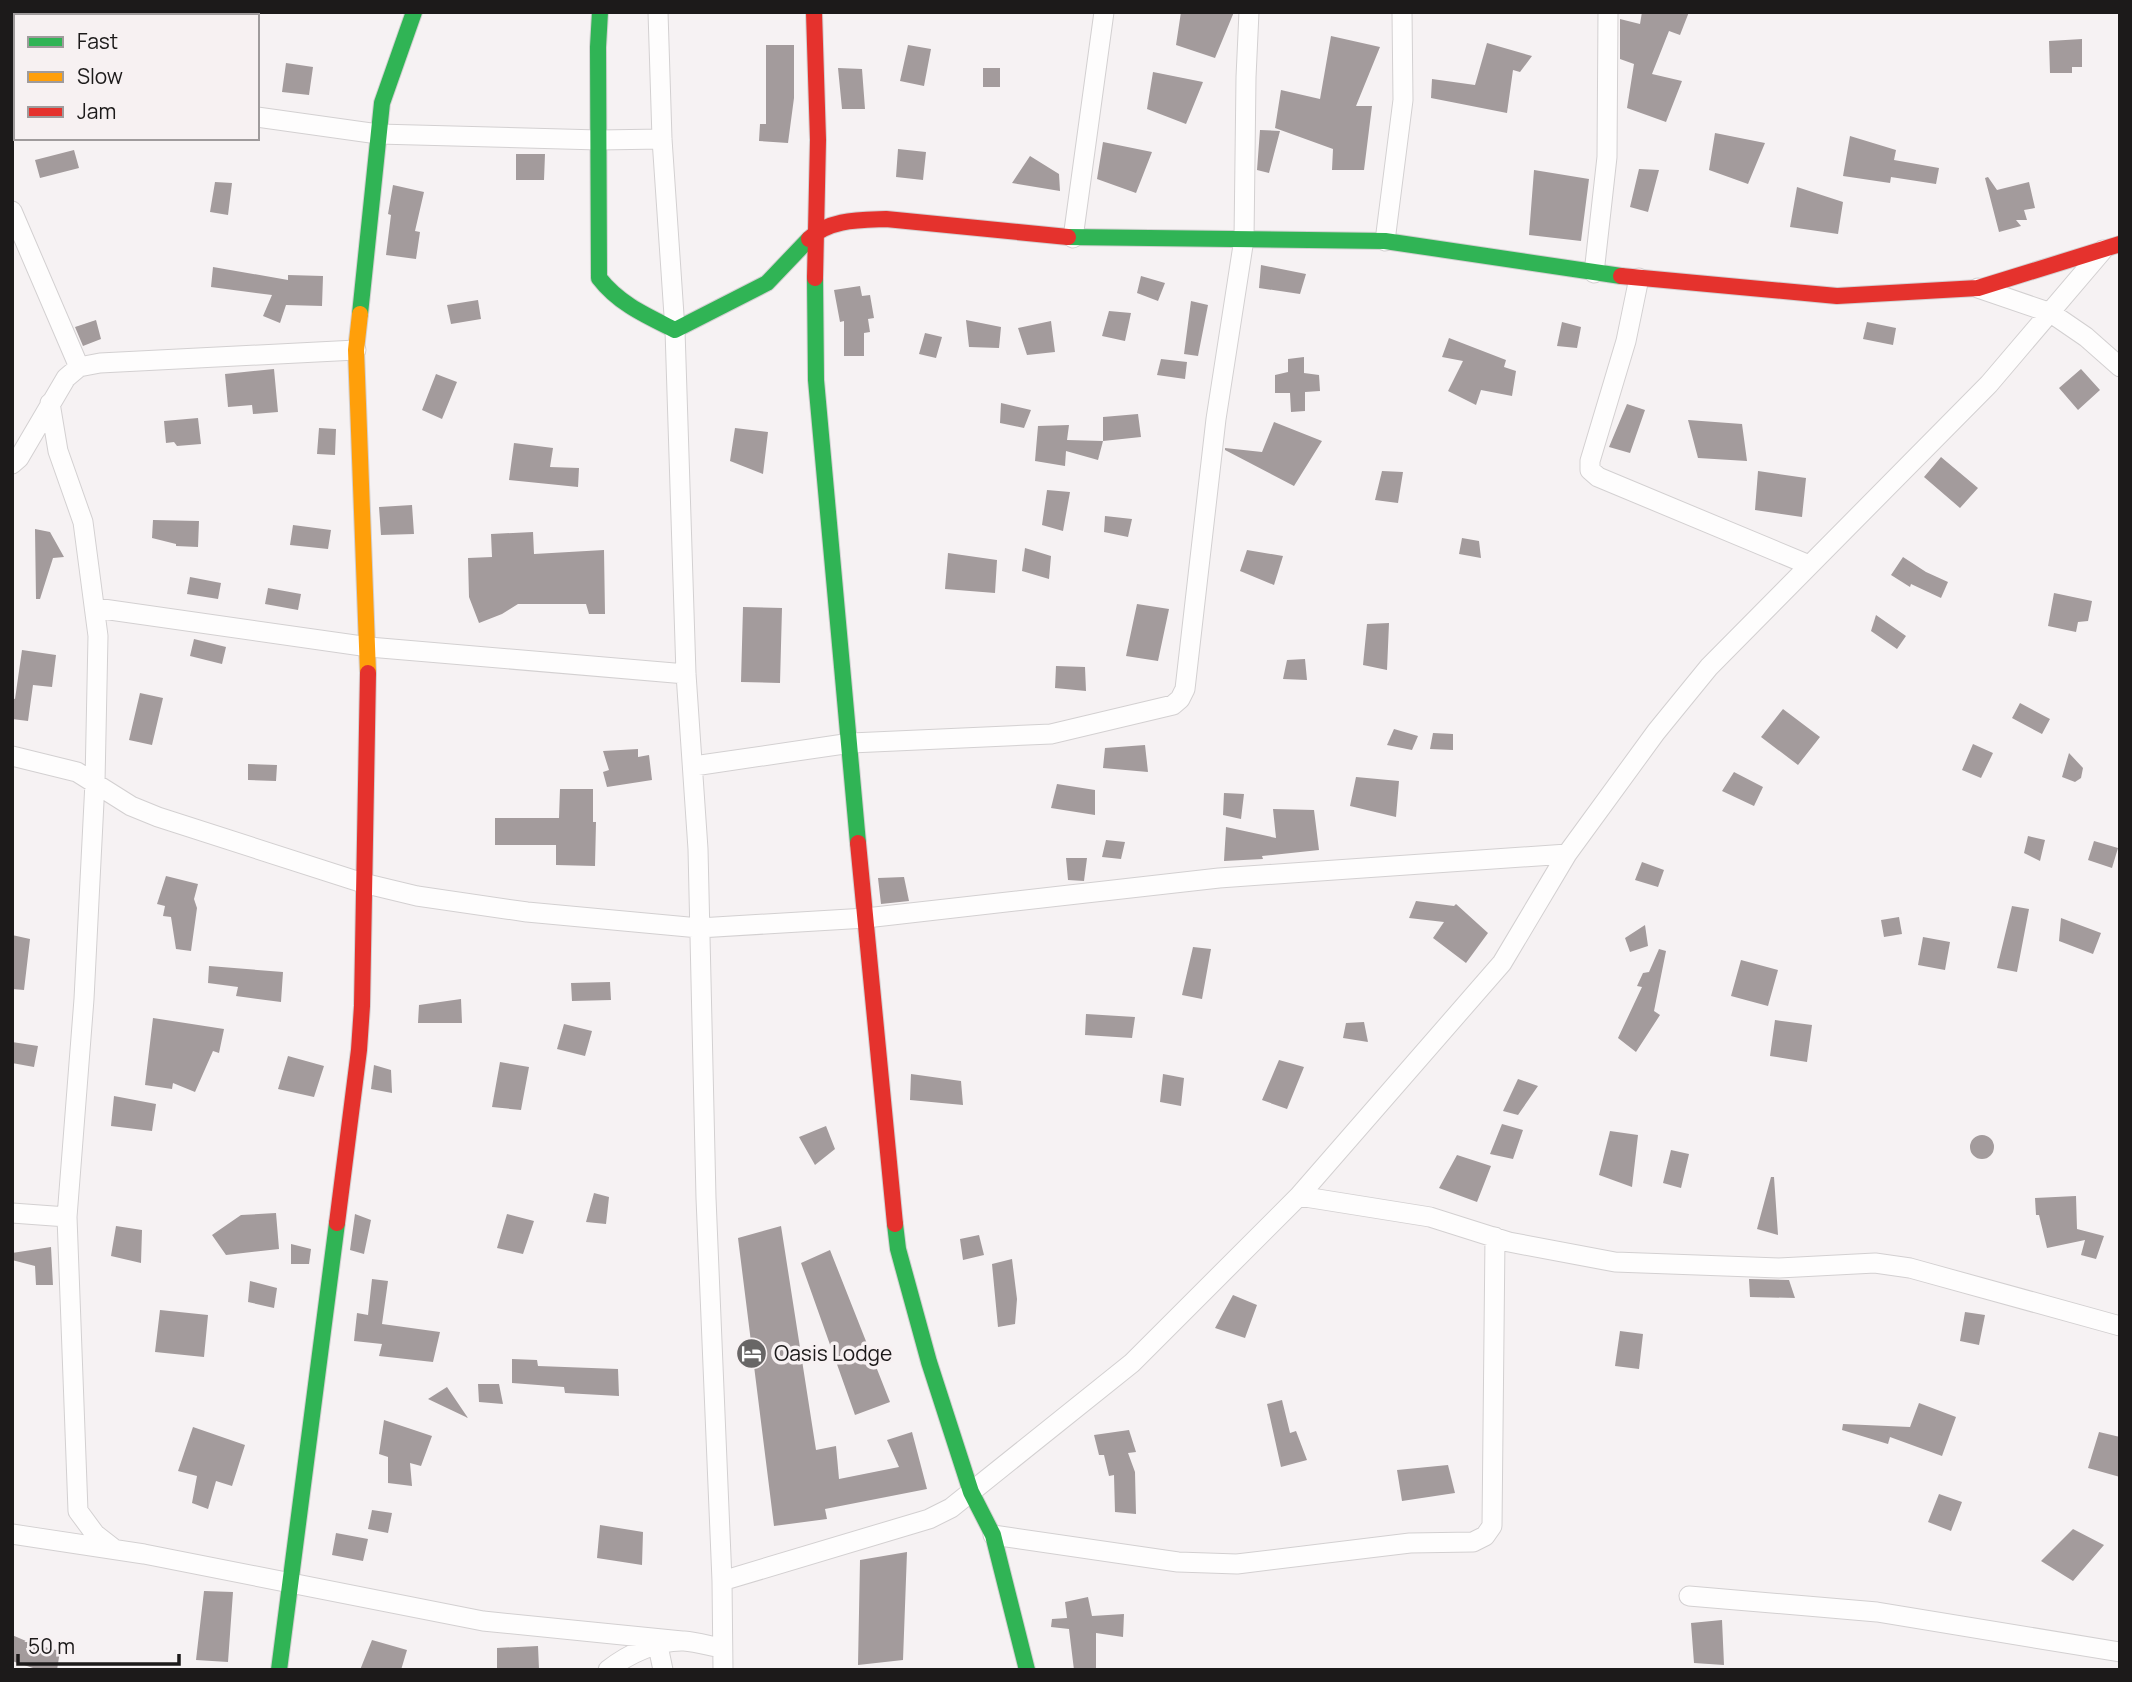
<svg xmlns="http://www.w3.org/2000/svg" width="2132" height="1682" font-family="Manrope,sans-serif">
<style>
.building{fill:#a39b9c}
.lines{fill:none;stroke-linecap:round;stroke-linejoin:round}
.street-casing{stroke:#d3d0d1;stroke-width:21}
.fast-casing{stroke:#d3d0d1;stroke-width:18}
.slow-casing{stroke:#d3d0d1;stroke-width:18}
.jam-casing{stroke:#d3d0d1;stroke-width:18}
.street{stroke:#fefdfd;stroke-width:19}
.fast{stroke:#30b455;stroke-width:16}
.slow{stroke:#ff9f0a;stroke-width:16}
.jam{stroke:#e5322d;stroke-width:16}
.labels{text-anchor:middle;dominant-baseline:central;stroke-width:7;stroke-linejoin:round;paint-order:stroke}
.poi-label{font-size:21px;fill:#1c1a1a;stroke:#f7f1f2;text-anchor:start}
</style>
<rect width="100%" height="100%" fill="#f6f2f3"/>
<path class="building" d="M1181,12H1234L1215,58L1176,45Z
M1642,12H1689L1680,35L1669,31L1652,74L1682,81L1666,122L1627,108L1634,64L1620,59V19L1640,24Z
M1331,36L1380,47L1356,106H1372L1364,170H1332L1333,149L1275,128L1281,90L1320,99Z
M2082,39V67H2072V73H2050L2049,41Z
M1487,43L1532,56L1520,72L1513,70L1507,113L1431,98L1432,79L1475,85Z
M766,45H794V98L788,143L759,141L760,124H766Z
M908,45L931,49L924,86L900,81Z
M286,63L313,67L309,95L282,92Z
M838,68L862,69L865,109H842Z
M983,68H1000V87H983Z
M1153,72L1203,82L1186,124L1147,109Z
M1260,130L1280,131L1269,173L1257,170Z
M1715,133L1765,143L1748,184L1709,170Z
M1850,136L1896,150L1894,160L1939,168L1936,184L1891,177L1890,183L1843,176Z
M1103,142L1152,152L1136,193L1097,179Z
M898,149L926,152L923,180L896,177Z
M74,150L79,168L40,178L35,160Z
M516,154H545L544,180H516Z
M1030,156L1059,174L1060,191L1012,183Z
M1639,169L1659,170L1648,212L1630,207Z
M1534,170L1589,179L1581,241L1529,235Z
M1988,177L1997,190L2029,182L2035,208L2024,210L2027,220H2016L2021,226L1999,232L1985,178Z
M215,182L232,183L228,215L210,212Z
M393,185L424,192L415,231L420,232L416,259L386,255L391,215L388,214Z
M1797,187L1843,202L1838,234L1790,227Z
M1261,265L1306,274L1300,294L1259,288Z
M213,267L288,280V275L323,276L322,306L286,305L280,323L263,316L272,295L211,287Z
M1141,276L1165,283L1158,301L1137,293Z
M860,286L862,296L870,295L874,318L868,319L870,332L864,333V356H844V321L840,322L834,290Z
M478,300L481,319L451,324L447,305Z
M1191,301L1208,305L1198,356L1184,354Z
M1109,311L1131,313L1125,341L1102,336Z
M96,320L101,339L83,346L75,327Z
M966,320L1001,327L999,348L969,347Z
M1051,321L1055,352L1027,355L1018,328Z
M1562,322L1581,327L1577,348L1557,346Z
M1867,322L1896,328L1893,345L1863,339Z
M925,333L942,337L936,358L919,354Z
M1449,338L1506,360L1504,367L1516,371L1512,396L1481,390L1476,405L1448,391L1463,361L1442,357Z
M1304,357V373L1319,375L1320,391L1305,392V411L1291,412L1290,393H1275V375L1288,372V359Z
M1161,359L1187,362L1185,379L1157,375Z
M274,369L278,412L253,414L252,405L228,407L225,374Z
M2081,369L2100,390L2078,410L2059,388Z
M436,374L457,382L442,419L422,410Z
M1001,403L1031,410L1024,428L1000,423Z
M1627,404L1645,410L1630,453L1609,447Z
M1138,414L1141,437L1103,441V417Z
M198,418L201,444L177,446L174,442L166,443L164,421Z
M1688,420L1742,424L1747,461L1698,458Z
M1274,422L1322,441L1294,486L1225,450V448L1262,452Z
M1069,425L1067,440L1103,441L1098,460L1066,451L1065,466L1035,461L1038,426Z
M319,428L336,429L335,455L317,454Z
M735,428L768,432L763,474L730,461Z
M514,443L553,448L550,467L579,468L578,487L509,480Z
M1941,457L1978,488L1960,508L1924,477Z
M1382,471L1403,472L1398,503L1375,500Z
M1758,471L1806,478L1802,517L1755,510Z
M1047,490L1070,492L1063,531L1042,525Z
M412,505L414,534L381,535L379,507Z
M1105,516L1132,519L1128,537L1104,532Z
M153,520L199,521L198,547L176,546V544L152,538Z
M293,525L331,530L328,549L290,545Z
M35,529L50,532L64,557L53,558L40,599H36Z
M533,532L534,554L604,550L605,614H589L586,604H518L502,614L479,623L469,597L468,558L492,557L491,534Z
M1462,538L1479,541L1481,558L1459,554Z
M1025,548L1051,556L1049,579L1022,571Z
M1247,550L1283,556L1274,585L1240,571Z
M948,553L997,560L995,593L945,589Z
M1903,557L1926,572L1948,582L1941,598L1911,584L1910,587L1891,575Z
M190,577L221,583L218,599L187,594Z
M268,588L301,594L298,610L265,604Z
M2054,593L2092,601L2088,621L2078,622L2076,632L2048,626Z
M1137,604L1169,609L1158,661L1126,656Z
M743,607L782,608L780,683L741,682Z
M1876,615L1906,636L1897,649L1871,631Z
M1389,623L1387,670L1363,665L1367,624Z
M194,639L226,647L222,664L190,656Z
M22,650L56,655L52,687L33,685L28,721L12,719V698L15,699Z
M1305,659L1307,680L1283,679L1287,660Z
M1056,666L1085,667L1086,691L1055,688Z
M140,693L163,698L152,745L129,740Z
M2020,703L2050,719L2042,734L2012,718Z
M1783,709L1820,737L1798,765L1761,737Z
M1394,729L1418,736L1412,750L1387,745Z
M1433,733L1453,734V750L1430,749Z
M1973,744L1993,753L1981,778L1962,770Z
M1145,745L1148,772L1103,768L1105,748Z
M638,749V757L649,755L652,780L607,787L603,772L609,770L603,751Z
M2069,753L2083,768L2081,778L2075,782L2062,777Z
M248,764L277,765L276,781L248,780Z
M1734,772L1763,787L1754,806L1722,791Z
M1356,777L1399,781L1396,817L1350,806Z
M1057,784L1095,790V815L1051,808Z
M560,789H593V822H596L595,866L556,865V845H495V818H559Z
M1224,793L1244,794L1241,819L1223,815Z
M1273,809L1314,810L1319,850L1262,856L1263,859L1224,861L1226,827L1276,838Z
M2028,836L2045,840L2040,861L2024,853Z
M1106,840L1125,842L1121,859L1102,857Z
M2094,841L2118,848L2112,868L2088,860Z
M1066,858H1087L1084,881L1068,880Z
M1642,862L1664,870L1658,887L1635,880Z
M166,876L198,884L194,899L197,908L191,951L176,949L171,917L163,916L165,906L157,904Z
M904,877L909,901L881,904L878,878Z
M1416,901L1454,906L1456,904L1488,933L1466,963L1433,938L1444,922L1409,918Z
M2012,906L2029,909L2017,972L1997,968Z
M1899,917L1902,934L1884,937L1881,920Z
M2061,918L2101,933L2093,954L2059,941Z
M1645,925L1648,946L1630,952L1625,938Z
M12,935L30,939L24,990L12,989Z
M1923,937L1950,942L1945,970L1918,965Z
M1193,947L1211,949L1202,999L1182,995Z
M1659,949L1666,951L1654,1011L1660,1015L1636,1052L1618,1038L1642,987L1637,986L1643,973L1649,972Z
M1741,960L1778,970L1768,1006L1731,996Z
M209,966L283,972L281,1002L236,996L238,987L208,983Z
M610,982L611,1000L572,1001L571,983Z
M461,999L462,1023H418L419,1005Z
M1086,1014L1135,1017L1132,1038L1085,1035Z
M153,1018L224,1029L219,1053L213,1051L195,1092L173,1083L172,1089L145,1085Z
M1775,1020L1812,1025L1807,1062L1770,1056Z
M1364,1022L1368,1042L1343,1038L1346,1023Z
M564,1024L592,1031L585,1056L557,1049Z
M12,1042L38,1046L34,1067L12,1063Z
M288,1056L324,1066L314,1097L278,1089Z
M1279,1060L1304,1067L1287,1109L1262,1100Z
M500,1062L529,1067L521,1110L492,1107Z
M374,1065L391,1070L392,1093L371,1089Z
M911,1074L961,1081L963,1105L910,1100Z
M1163,1074L1184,1078L1181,1106L1160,1102Z
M1518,1079L1538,1086L1518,1115L1503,1111Z
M114,1096L156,1104L152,1131L111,1126Z
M1502,1124L1523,1130L1513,1159L1490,1154Z
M826,1126L835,1149L815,1165L799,1137Z
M1610,1131L1638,1135L1632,1187L1599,1175Z
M1970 1147a12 12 0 1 1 24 0a12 12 0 1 1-24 0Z
M1671,1150L1689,1154L1681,1188L1663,1183Z
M1457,1155L1491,1166L1477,1202L1439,1188Z
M1771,1177H1774L1778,1235L1757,1229Z
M594,1193L609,1197L606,1224L586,1222Z
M2076,1196L2077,1229L2104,1236L2096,1259L2081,1255L2085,1240L2047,1248L2039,1215H2036L2035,1198Z
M276,1213L279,1249L226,1255L212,1235L241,1215Z
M355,1214L371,1220L364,1254L350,1250Z
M507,1214L534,1221L523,1254L497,1248Z
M116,1226L142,1230L141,1263L111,1256Z
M781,1226L816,1450L836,1446L839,1479L899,1467L887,1440L912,1432L927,1489L825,1509L827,1519L774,1526L738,1238Z
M979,1235L984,1255L963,1260L960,1239Z
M291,1244L311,1249L309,1264H291Z
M51,1247L53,1285H36L35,1266L12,1260V1253Z
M830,1250L890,1402L855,1415L801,1263Z
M1012,1259L1017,1299L1015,1324L998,1327L992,1264Z
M372,1279L388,1281L382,1324L440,1332L433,1362L379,1356L382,1344L354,1341L357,1313L368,1315Z
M1749,1279L1789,1280L1795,1298L1750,1297Z
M250,1281L277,1288L274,1308L248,1302Z
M1233,1295L1257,1305L1245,1338L1215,1328Z
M160,1310L208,1315L204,1357L155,1352Z
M1965,1312L1985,1315L1979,1345L1960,1341Z
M1620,1331L1643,1334L1639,1369L1615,1366Z
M512,1359L537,1360L538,1366L618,1369L619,1396L565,1393L564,1387L512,1383Z
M478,1384H499L503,1404L479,1402Z
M447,1387L468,1418L428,1399Z
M1282,1400L1290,1433L1296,1431L1307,1460L1281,1467L1267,1404Z
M1919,1403L1956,1417L1942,1456L1890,1437L1888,1444L1842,1430L1843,1424L1910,1427Z
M384,1420L432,1436L421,1466L410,1463L412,1486L388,1483V1457L379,1454Z
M193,1427L245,1445L232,1486L216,1481L208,1509L192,1503L197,1476L178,1471Z
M1129,1430L1136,1452L1128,1453L1135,1472L1136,1514L1115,1512L1114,1475L1109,1476L1104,1455H1099L1094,1435Z
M2099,1432L2120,1437V1477L2088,1468Z
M1448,1465L1455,1493L1402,1501L1397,1470Z
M1939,1494L1962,1502L1951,1531L1928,1522Z
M372,1510L392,1513L388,1533L368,1529Z
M600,1525L643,1532L642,1565L597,1558Z
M2073,1529L2104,1545L2073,1581L2041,1561Z
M336,1533L368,1539L363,1561L332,1555Z
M907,1552L903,1660L858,1665L860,1560Z
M204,1591L233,1592L228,1662L196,1660Z
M1088,1597L1092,1616L1124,1614L1123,1637L1096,1633V1670H1074L1069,1629L1051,1627L1052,1619L1067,1618L1065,1602Z
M1722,1620L1724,1665L1694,1663L1691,1623Z
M12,1635L33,1644L60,1651L57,1670H39L12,1661Z
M372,1640L407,1650L401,1670H360Z
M538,1646L539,1669L497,1670V1648Z"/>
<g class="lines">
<defs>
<path id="street" d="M658,12L662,139L675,330L686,674L698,849L706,1198L722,1581L723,1670
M12,89H16
M257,117L378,134L599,140L662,139
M12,211L79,367
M1073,238L1104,12
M1385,241L1403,100L1402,12
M1594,273L1607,157L1608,12
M1639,278L1626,341L1590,461V470L1598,477L1809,565
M1978,288L2051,313L2086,337L2120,367
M50,403L58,451L83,522L98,636L95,782L84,999L67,1217L78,1511L95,1534L113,1548
M12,464L19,458L66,378L79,367L100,363L356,350
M96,608L369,647L686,674
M12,756L77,772L131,806L158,817L363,883L417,896L527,912L699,928L866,918L1219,878L1567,854
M694,766L851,743L1051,734L1173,705L1180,699L1185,689L1216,419L1244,239L1246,77L1249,12
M1299,1196L1502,963L1567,854L1656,732L1709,667L1989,384L2103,250
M12,1213L67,1217
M12,1534L144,1554L483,1621L682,1641
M993,1535L1178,1562L1237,1564L1410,1543L1473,1542L1485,1536L1492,1526L1495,1237
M722,1581L929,1519L951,1508L1132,1363L1299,1196L1430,1217L1509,1242L1615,1262L1779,1268L1875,1263L1910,1268L2120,1326
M1689,1596L1877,1612L2120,1652
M658,1646L663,1670
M608,1670C628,1654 658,1640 684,1641C697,1642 710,1646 722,1648"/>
<path id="fast" d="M600,12L598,47L599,278C619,304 647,316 675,330L767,283L809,239
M1068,237L1385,241L1621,276
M815,278L816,380L858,843
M360,314L382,103L414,12
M895,1224L898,1249L929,1362L971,1492L993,1535L1027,1670
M279,1670L337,1223"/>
<path id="slow" d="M360,314L356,350L368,673"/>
<path id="jam" d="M814,12L818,140L815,278
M809,239C829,219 860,220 886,219L1068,237
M1621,276L1837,296L1978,288L2120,244
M858,843L895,1224
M337,1223L359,1050L362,1006L368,673"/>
</defs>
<use href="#street" class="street-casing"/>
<use href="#fast" class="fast-casing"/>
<use href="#slow" class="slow-casing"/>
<use href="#jam" class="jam-casing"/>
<use href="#street" class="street"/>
<use href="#fast" class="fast"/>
<use href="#slow" class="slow"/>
<use href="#jam" class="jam"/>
</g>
<defs>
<symbol id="hotel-disc" viewBox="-11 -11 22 22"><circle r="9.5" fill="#686666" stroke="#f7f1f2"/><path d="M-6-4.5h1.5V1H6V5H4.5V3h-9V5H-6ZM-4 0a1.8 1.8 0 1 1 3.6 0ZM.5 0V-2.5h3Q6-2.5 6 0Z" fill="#fff"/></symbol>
</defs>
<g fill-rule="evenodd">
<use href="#hotel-disc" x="734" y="1336" width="35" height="35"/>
</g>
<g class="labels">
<g class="poi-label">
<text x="774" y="1353">Oasis Lodge</text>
</g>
</g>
<rect width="2132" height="1682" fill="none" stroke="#1c1a1a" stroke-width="28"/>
<rect x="14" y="14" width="245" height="126" fill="#f7f1f2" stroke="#9f9b9c" stroke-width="2"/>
<rect x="28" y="37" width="35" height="10" fill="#30b455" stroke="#9f9b9c" stroke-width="2"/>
<text x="77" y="49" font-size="21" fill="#1c1a1a">Fast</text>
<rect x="28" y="72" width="35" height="10" fill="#ff9f0a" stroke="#9f9b9c" stroke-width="2"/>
<text x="77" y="84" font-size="21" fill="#1c1a1a">Slow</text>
<rect x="28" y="107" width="35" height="10" fill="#e5322d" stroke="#9f9b9c" stroke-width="2"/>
<text x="77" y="119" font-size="21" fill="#1c1a1a">Jam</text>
<path d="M18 1654v10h161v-10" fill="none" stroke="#1c1a1a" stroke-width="3.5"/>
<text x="28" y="1654" font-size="21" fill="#1c1a1a" stroke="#f7f1f2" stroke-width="5" paint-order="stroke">50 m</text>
</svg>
